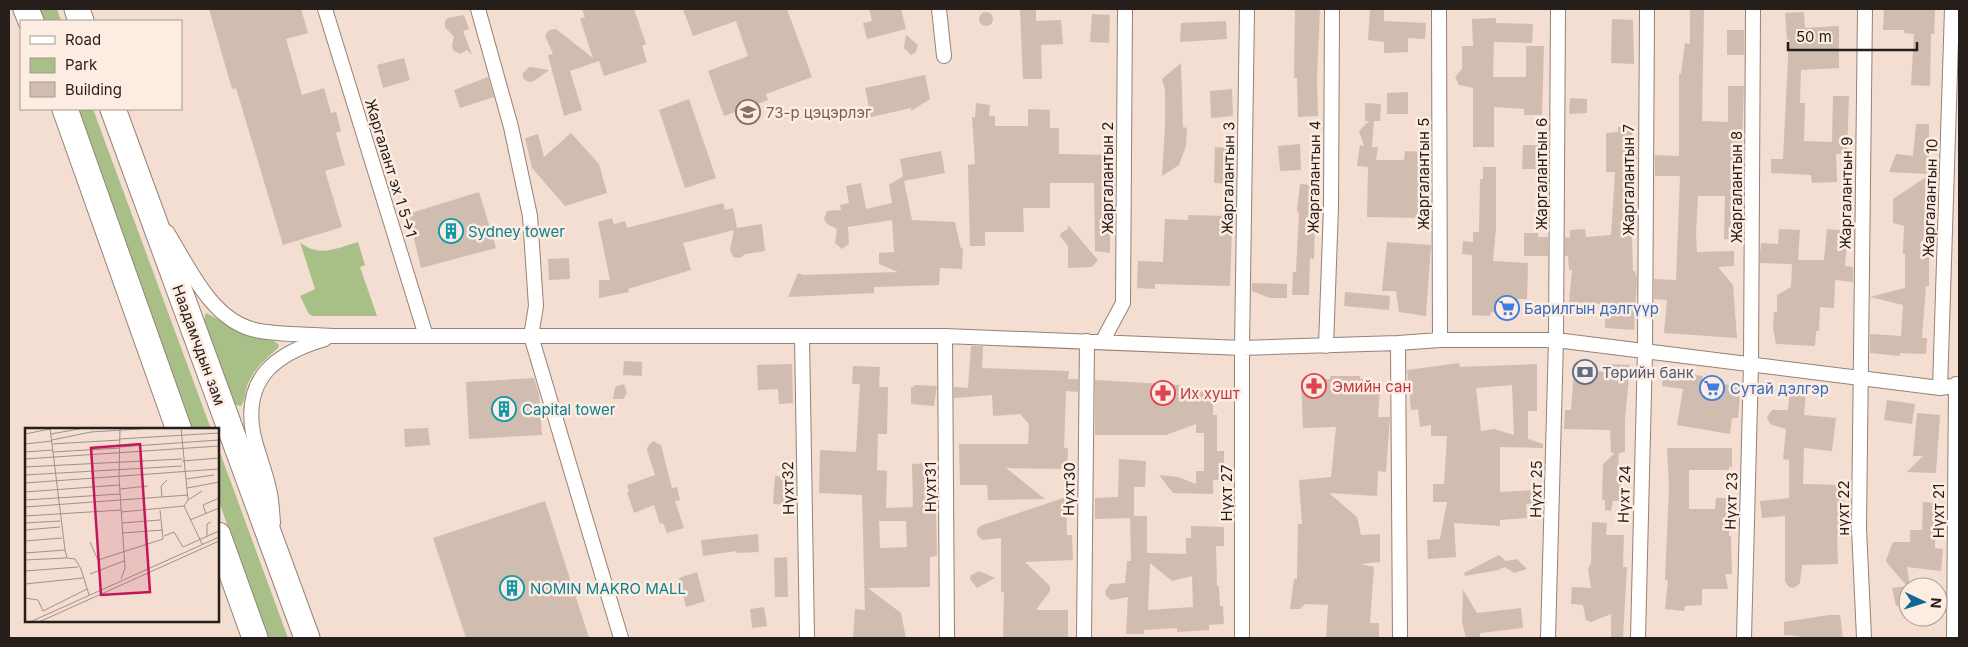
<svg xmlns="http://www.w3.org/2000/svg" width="1968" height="647" font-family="Inter,sans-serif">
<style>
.green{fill:#a9bf88}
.building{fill:#d1bcb0;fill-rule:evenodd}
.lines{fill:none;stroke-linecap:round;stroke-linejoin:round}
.street-casing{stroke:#958276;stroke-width:16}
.highway-casing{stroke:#958276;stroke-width:27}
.street{stroke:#fff;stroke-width:14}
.highway{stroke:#fff;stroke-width:25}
.labels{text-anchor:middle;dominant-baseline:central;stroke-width:5;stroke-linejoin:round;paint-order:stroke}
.education-label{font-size:15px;fill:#785e54;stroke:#fdece2;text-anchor:start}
.street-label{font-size:15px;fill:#261e1a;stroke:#fdece2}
.culture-label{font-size:15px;fill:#0d838f;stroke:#fdece2;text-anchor:start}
.shop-label{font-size:15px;fill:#366cbe;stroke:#fdece2;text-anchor:start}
.service-label{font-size:15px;fill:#4e5e75;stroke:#fdece2;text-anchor:start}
.health-label{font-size:15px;fill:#be3a42;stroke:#fdece2;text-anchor:start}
.inset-road{fill:none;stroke:#a19188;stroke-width:1}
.view{fill:#c2185b;fill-opacity:0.15;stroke:#c2185b;stroke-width:2.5}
.inset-edge{fill:none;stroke:#261e1a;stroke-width:2.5}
</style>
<rect width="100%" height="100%" fill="#f3ded1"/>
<path class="green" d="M38,9H57L61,21H42Z
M74,109H93L211,429H192Z
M300,242C318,258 338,248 358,242L365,265L360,267L377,316H313L309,314L300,296L315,289Z
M206,313L250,336L274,341L279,345L278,348C265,359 253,370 247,386C245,393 245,400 241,406L235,405L204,320Z
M218,447L288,638H268L218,499Z"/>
<path class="building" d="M209,9H301L308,33L286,39L302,95L324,88L331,113L336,112L341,131L336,133L345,165L325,171L342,227L283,245L236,88L232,89Z
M582,9H634L646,44L642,46L647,62L604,76L599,61L570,71L582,110L564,116L548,55L553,54L545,36L549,30L556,29L593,58L580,19L585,17Z
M683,9H787L812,77L766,94L768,100L724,116L708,71L748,56L736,21L693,36Z
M869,9H901L906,29L867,39L863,23L872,21Z
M1020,9H1036V21L1061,20L1063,44L1041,45L1042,79H1023Z
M1295,9H1320L1317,78L1318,116L1298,117L1297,78H1294Z
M1370,9H1384V21L1426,23L1425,39L1408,38V52L1384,53V42L1368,40Z
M1690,9H1704L1702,121L1728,122V86H1744L1741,168H1743L1742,240L1724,239L1725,196H1698L1696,234L1697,252L1734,251V266L1718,267L1733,285L1737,338L1664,333L1667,300L1654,299V279L1676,280L1680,176H1655V155L1679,156V73L1681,74L1685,43L1690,44Z
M1884,9H1935L1934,34H1931L1930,86L1911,85L1914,34L1904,33V30H1883Z
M979 19a7 7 0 1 1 14 0a7 7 0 1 1-14 0Z
M1804,12L1805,28L1839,26V68L1801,70L1800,103H1805L1804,141L1832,142L1833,96H1849L1847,154H1836L1837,182L1812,183L1811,175L1771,173V159H1783L1789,39L1787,40L1785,13Z
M1092,14L1110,15L1109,43L1090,42Z
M464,15L469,29L463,31L472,55L467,50L460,54L453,50L452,45L454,37L445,27V21L448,18Z
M1496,18V23L1533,24L1532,43L1494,42L1493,77H1526V46H1544L1542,115H1524V109L1494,107V147H1473V88L1459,85L1455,77L1462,69V46H1473L1472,19Z
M1612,19L1633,20L1634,64L1611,63Z
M1226,21L1227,39L1180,42L1181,23Z
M1727,30H1744V55H1727Z
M906,35L918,45L916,52L911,55L904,48Z
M404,58L410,80L383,88L377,65Z
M1181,63L1183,127L1187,128L1186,146L1179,165L1162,176L1165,126V90L1162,79Z
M529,67H531L549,70L534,81L529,82L524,79L522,74Z
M925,75L930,99L911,111V108L871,117L865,88Z
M488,77L494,97L460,108L454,90Z
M1232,89L1233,116L1211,118L1210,91Z
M1408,92V114H1387V93Z
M1570,98L1587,99V113L1569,114Z
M689,99L716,178L685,188L659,110Z
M976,103L990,105L989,116H995V126H1028V109L1050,110V128H1059V154L1110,155V253L1095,251L1094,183H1050V208H1023L1024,232H985V246H970L968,165L975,164L972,117H975Z
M1365,103L1381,104L1380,121H1374L1372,147H1378L1376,160H1404L1405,151L1424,152L1421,191H1425V218L1367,217L1368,167L1357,166L1360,145L1364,146L1359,131L1369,121H1365Z
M1916,124H1929V171L1926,174L1889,172L1896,154L1913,156Z
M1632,126L1633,153L1637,154L1632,237L1633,271H1635L1637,278L1634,330L1605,328L1606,304L1569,302L1572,270H1569L1568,256H1565V237L1570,238V230L1585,229L1586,237L1611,235L1615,172H1606V133L1618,132V127Z
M571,133L599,164L607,193L565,206L532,168L525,138L538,134L544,157Z
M1300,144L1301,170L1280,171L1278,146Z
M1523,145H1541V169H1522Z
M1215,147L1230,148L1229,184L1214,183Z
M941,151L945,173L904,181L900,159Z
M1483,167H1496V229L1493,261L1528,263L1527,299H1518L1515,316L1491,312L1490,316L1472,315V255L1462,254L1463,241L1473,242V232H1479L1480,179H1483Z
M903,176L912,220L955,222L961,249L963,248L962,269L940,268L939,285L874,287V293L788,297L798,273L803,275L898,272L879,264V253L894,252L892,220L848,227L849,244L842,249L835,243L837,229L827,224L824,219L827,211L841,210L840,205L849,203L846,186L861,183L866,209L892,203L889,185Z
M1926,177L1924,232H1929V286H1926L1922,338H1927L1926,354L1900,353V356L1870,353V334L1901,336L1903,305L1870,297L1905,288V254H1903L1904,226L1893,223V199Z
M1300,184L1310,185L1312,223H1315L1314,259L1310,258L1309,295H1292L1293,272H1296L1299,214L1297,211Z
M479,192L496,248L421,268L408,214Z
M723,203L725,210L733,208L737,228L762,224L765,251L745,254L740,258L733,257L730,250L734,230L683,243L691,270L628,289L629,292L599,298V280H610L598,222L612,218L614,224L625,221L627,228Z
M1188,215L1229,216L1228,229H1232L1230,286L1155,284V289L1137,288L1138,261L1163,262L1165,219L1188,220Z
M1068,225L1098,260L1092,267L1068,268V246L1060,236L1061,233L1068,229Z
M1779,229L1800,230L1798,260H1824L1827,229L1848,231L1845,266L1853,267V282L1835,280L1834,308L1820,307L1819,331H1816L1815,346L1776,344L1773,328L1774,312H1777V295L1791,287L1792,264L1760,263V254L1761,243L1778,244Z
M1524,233H1538V237H1548V256H1524Z
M1387,242L1431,245L1426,316L1399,312L1396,291H1382Z
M569,258L570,279L549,280L548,259Z
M1252,283L1287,284V298H1270L1252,291Z
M1345,292L1390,296L1389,310L1344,306Z
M971,346H983L982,368L1069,371L1068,379H1078V392L1066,391L1064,448H1068L1067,469L1006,468L1045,499L988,500L987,485H960L959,444H1028L1029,424L1020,414L993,416L992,395L954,398V387L968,388Z
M624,361L642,362V376L623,375Z
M1459,363L1460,367L1537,364V411H1528V439L1543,444V448L1500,447V492L1534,490L1535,503L1526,504L1527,518L1500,520V526L1454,523L1456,557L1428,559L1427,540L1440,539L1447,502H1433V484H1444L1447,436H1431V425L1420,427L1418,409L1411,410L1407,370ZM1512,385L1514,435L1494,429L1481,431L1476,388Z
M792,364L793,403L779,404L778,389L758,390L757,365Z
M1607,364L1630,365L1625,419V452L1619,453L1617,480H1622L1621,501H1613L1611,511L1605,510V500H1602L1603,464L1615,453H1611L1610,430L1564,429L1565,410H1571L1574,370L1606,372Z
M853,366L880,367L879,387H888L887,434H878L877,470L887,471L886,508L913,507L912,464L930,463L931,502L936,511L937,556L930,557V587L868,588L901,613L906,638H853L855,609L865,610L862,495L819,493L820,450L856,452L860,384H852ZM879,521H906L907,547L880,548Z
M1664,370L1703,376L1702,382L1741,386L1738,418H1732L1730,434L1677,425L1683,389L1662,386Z
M1330,376H1360V379H1366L1365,390L1380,392L1378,417H1390L1386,472L1378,471L1377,496L1329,493L1357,517L1361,535L1380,534V562L1360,564L1374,567L1370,623H1379V638H1326L1328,605L1305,604L1300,609H1290L1294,579H1297L1298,524H1302L1299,480L1331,477L1336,427L1303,428L1301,380L1330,379Z
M534,378L539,394L542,435L469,439L466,382Z
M1095,380L1180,385V390H1213V415H1217V451H1224V480H1213V490L1216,491H1213V494L1173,493L1159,475L1178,477L1196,484V471H1204V433H1196V424L1166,435H1095Z
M624,384L627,393L623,399H613L615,387Z
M914,385L937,386L934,406L911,404V387H914Z
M1790,390L1806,392L1804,415L1836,418L1832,451L1804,448L1803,484L1844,485L1843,512H1848L1850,534L1837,535L1838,564L1802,565L1800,583L1794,588L1789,587L1785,581V516L1762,518L1760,501L1789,498V460L1783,459L1786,429L1770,424L1767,417L1772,410H1788Z
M1887,400L1915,404L1912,424L1884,420Z
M1917,413L1940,415L1936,473L1907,472L1923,456H1913Z
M428,428L430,445L405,447L404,429Z
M653,441L661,445L672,488L677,487L680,500L675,501L684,528L667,533L663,523L660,524L654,505L634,513L627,492L629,491L627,485L655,475L647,450L648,446Z
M1667,448H1732V467H1729V470H1689V509H1715L1716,498H1729V536H1731L1732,574H1725L1728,589H1702V605L1685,606L1684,611L1665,609L1668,580H1665L1669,488Z
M1119,459L1146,461L1145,487H1134V516H1147V553L1186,554V538H1191V526L1224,527V546H1216L1217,586H1219L1220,606H1223L1224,624L1209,625V630L1177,632V628L1144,630V634H1126L1128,597L1111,600L1106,596L1105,591L1110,584L1125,583L1127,561H1131L1130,518L1095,519V498L1118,497ZM1150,563L1172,581L1192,576L1193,607L1148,610Z
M775,476H790L788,505L773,504Z
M1066,497L1067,535H1072L1073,560L1025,562L1050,586V591L1036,610H1068V638L1003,637L1004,592H1001V538L982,540L977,535V530L980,526Z
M545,501L589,638H466L433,538Z
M1923,502L1936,503L1935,548L1943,549L1941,571L1907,567L1910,587L1908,586V604L1896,606L1892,588L1907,586L1887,563L1886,560L1893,542H1910V530H1922Z
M1592,522L1607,523L1606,535H1624L1623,567H1627L1623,637H1611V614L1591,622L1586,620L1583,605L1571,604L1572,587L1591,588L1588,569L1591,563Z
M758,534L759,552L737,553L736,551L703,556L701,540Z
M1499,555L1506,561L1517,559L1527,569L1514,573L1505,567L1498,570L1465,576L1464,573Z
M787,557L788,597H775L774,558Z
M979,571L995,578L977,588L970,579L971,575Z
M697,572L705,601L686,607L679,578Z
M1463,590L1477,613L1521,608L1523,628L1480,633V638H1466L1462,622Z
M764,607L767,626L752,628L750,609Z
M1829,615H1840L1843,638H1799V636L1784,635V622Z"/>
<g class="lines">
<defs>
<path id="street" d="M325,9L426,336
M478,9L511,127L530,216L536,306L531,336L621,638
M939,9L944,56
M1439,9L1440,340
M167,232C189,267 211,320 255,330C277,335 309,334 333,336H945L1242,348L1398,343L1440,340H1556L1940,388L1959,385
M945,336L947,638
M802,337L807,638
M1102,342L1123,303L1125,9
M1398,343L1400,638
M1326,346L1331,207L1332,9
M1940,388L1952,9
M273,523C272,512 272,500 269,489C265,470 257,452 253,433C243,377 277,353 325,339
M1084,638L1087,341
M1242,638V348L1247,9
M1548,638L1556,340L1558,9
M1638,638L1645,351L1647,9
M1744,638L1751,364L1753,9
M1864,638L1859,528L1865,9
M1954,638L1956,384"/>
<path id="highway" d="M26,9L31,21
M77,9L81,21
M65,109L179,430
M113,109L307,638
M218,535L255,638"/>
</defs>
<use href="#street" class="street-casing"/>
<use href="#highway" class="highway-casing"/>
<use href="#street" class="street"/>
<use href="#highway" class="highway"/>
</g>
<defs>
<symbol id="school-ring" viewBox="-11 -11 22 22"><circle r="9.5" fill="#fdece2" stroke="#8d6e63" stroke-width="1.5"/><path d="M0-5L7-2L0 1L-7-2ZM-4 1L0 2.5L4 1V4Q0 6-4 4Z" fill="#8d6e63"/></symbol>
<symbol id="building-ring" viewBox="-11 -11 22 22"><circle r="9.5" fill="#fdece2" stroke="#0f9aa8" stroke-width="1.5"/><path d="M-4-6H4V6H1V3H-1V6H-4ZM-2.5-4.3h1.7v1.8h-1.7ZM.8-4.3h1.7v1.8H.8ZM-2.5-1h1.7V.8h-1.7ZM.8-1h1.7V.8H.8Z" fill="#0f9aa8"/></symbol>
<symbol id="supermarket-ring" viewBox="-11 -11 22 22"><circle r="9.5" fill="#fdece2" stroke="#3f7fe0" stroke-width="1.5"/><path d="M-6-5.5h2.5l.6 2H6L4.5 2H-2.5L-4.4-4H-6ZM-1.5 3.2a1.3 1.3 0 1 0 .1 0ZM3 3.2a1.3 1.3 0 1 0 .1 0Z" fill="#3f7fe0"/></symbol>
<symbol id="bank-ring" viewBox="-11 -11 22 22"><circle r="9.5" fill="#fdece2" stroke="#5c6f8a" stroke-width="1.5"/><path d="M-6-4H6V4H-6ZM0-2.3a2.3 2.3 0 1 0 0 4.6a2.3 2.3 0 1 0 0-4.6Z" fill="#5c6f8a"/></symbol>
<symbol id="pharmacy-ring" viewBox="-11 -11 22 22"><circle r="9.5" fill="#fdece2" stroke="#e0444e" stroke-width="1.5"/><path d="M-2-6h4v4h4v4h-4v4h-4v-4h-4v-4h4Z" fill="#e0444e"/></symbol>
</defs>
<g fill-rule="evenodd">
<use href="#school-ring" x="734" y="98" width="28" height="28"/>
<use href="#building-ring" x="437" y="217" width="28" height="28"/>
<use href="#supermarket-ring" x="1493" y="294" width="28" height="28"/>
<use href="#bank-ring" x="1571" y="358" width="28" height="28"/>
<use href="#pharmacy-ring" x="1300" y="372" width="28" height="28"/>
<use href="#supermarket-ring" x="1698" y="374" width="28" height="28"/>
<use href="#pharmacy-ring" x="1149" y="379" width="28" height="28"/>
<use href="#building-ring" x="490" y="395" width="28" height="28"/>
<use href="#building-ring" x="498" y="574" width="28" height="28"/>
</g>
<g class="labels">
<g class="education-label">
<text x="766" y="112">73-р цэцэрлэг</text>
</g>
<g class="street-label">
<text transform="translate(391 168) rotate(73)">Жаргалант эх 1 5→1</text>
<text transform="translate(1423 174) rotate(-90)">Жаргалантын 5</text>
<text transform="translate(1541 174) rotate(-90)">Жаргалантын 6</text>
<text transform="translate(1314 177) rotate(-89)">Жаргалантын 4</text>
<text transform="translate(1107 178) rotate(-90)">Жаргалантын 2</text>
<text transform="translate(1228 178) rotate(-89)">Жаргалантын 3</text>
<text transform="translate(1628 180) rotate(-90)">Жаргалантын 7</text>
<text transform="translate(1736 187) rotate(-90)">Жаргалантын 8</text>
<text transform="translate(1846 193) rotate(-89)">Жаргалантын 9</text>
<text transform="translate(1930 198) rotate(-88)">Жаргалантын 10</text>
<text transform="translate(199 345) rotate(70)">Наадамчдын зам</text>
<text transform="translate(930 487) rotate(-90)">Нүхт31</text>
<text transform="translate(788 488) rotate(-91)">Нүхт32</text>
<text transform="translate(1069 489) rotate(-89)">Нүхт30</text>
<text transform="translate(1536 489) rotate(-89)">Нүхт 25</text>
<text transform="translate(1226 493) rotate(-90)">Нүхт 27</text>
<text transform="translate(1624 494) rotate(-88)">Нүхт 24</text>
<text transform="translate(1731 501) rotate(-88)">Нүхт 23</text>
<text transform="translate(1843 508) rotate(-90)">нүхт 22</text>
<text transform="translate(1938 511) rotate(-90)">Нүхт 21</text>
</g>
<g class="culture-label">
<text x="468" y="231">Sydney tower</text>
<text x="522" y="409">Capital tower</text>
<text x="530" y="588">NOMIN MAKRO MALL</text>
</g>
<g class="shop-label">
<text x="1524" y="308">Барилгын дэлгүүр</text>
<text x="1730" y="388">Сутай дэлгэр</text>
</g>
<g class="service-label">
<text x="1602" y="372">Төрийн банк</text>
</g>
<g class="health-label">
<text x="1332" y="386">Эмийн сан</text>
<text x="1180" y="393">Их хушт</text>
</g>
</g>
<g transform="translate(25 428)">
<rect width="194" height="194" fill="#f3ded1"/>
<path class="inset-road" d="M25,0L40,122L42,130L50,131L56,141L64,167M95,0L94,49L100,140L96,151M156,0L163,72L159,78M0,6L25,1M26,6L59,0M94,11L194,5M27,12L66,4L129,0M0,16L27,13M27,16L95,12M95,19L194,12M0,24L28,22M28,24L95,20M0,31L194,18M157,33L194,30M0,39L157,31M0,47L157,38M161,51L189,47M0,55L194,41M162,60L194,54M95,61L123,58M0,64L94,57M137,69L136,58L142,52M0,72L95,66M163,72L177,63M159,78L177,116M0,79L163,67M96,84L159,78M181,86L178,77L194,70M0,88L96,82M165,92L194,80M0,95L35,93M97,95L135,92M0,102L35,99M97,105L138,102M139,108L149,104L158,119L194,103M182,108V96L186,94M0,113L37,110M65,114L73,132L138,111L135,82M0,125L40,122M0,132L41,130M0,143L53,139M65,146L99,133M0,156L58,150M0,170L13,172L18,183M18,183L62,161M5,194L194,109M14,194L194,113"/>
<path class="view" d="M115,16L125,164L76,167L66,20Z"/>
<rect width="194" height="194" class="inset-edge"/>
</g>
<rect width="1968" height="647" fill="none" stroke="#261e1a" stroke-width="20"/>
<rect x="20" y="20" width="162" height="90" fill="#fdece2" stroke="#a79a92"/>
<rect x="30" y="36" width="25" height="8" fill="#ffffff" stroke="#a79a92"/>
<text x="65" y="45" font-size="15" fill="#261e1a">Road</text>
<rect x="30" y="58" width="25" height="15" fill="#a9bf88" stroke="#a79a92"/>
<text x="65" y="70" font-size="15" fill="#261e1a">Park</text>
<rect x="30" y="82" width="25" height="15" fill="#d1bcb0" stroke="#a79a92"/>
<text x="65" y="95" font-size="15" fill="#261e1a">Building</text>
<g transform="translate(1923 602) rotate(94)"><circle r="24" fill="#fdece2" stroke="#a79a92"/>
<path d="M0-4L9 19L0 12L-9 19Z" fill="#106697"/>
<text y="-8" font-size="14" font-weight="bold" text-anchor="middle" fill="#261e1a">N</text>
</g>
<path d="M1788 42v8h129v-8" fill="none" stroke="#261e1a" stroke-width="2.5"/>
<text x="1796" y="42" font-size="15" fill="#261e1a" stroke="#fdece2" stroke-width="4" paint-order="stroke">50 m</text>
</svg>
